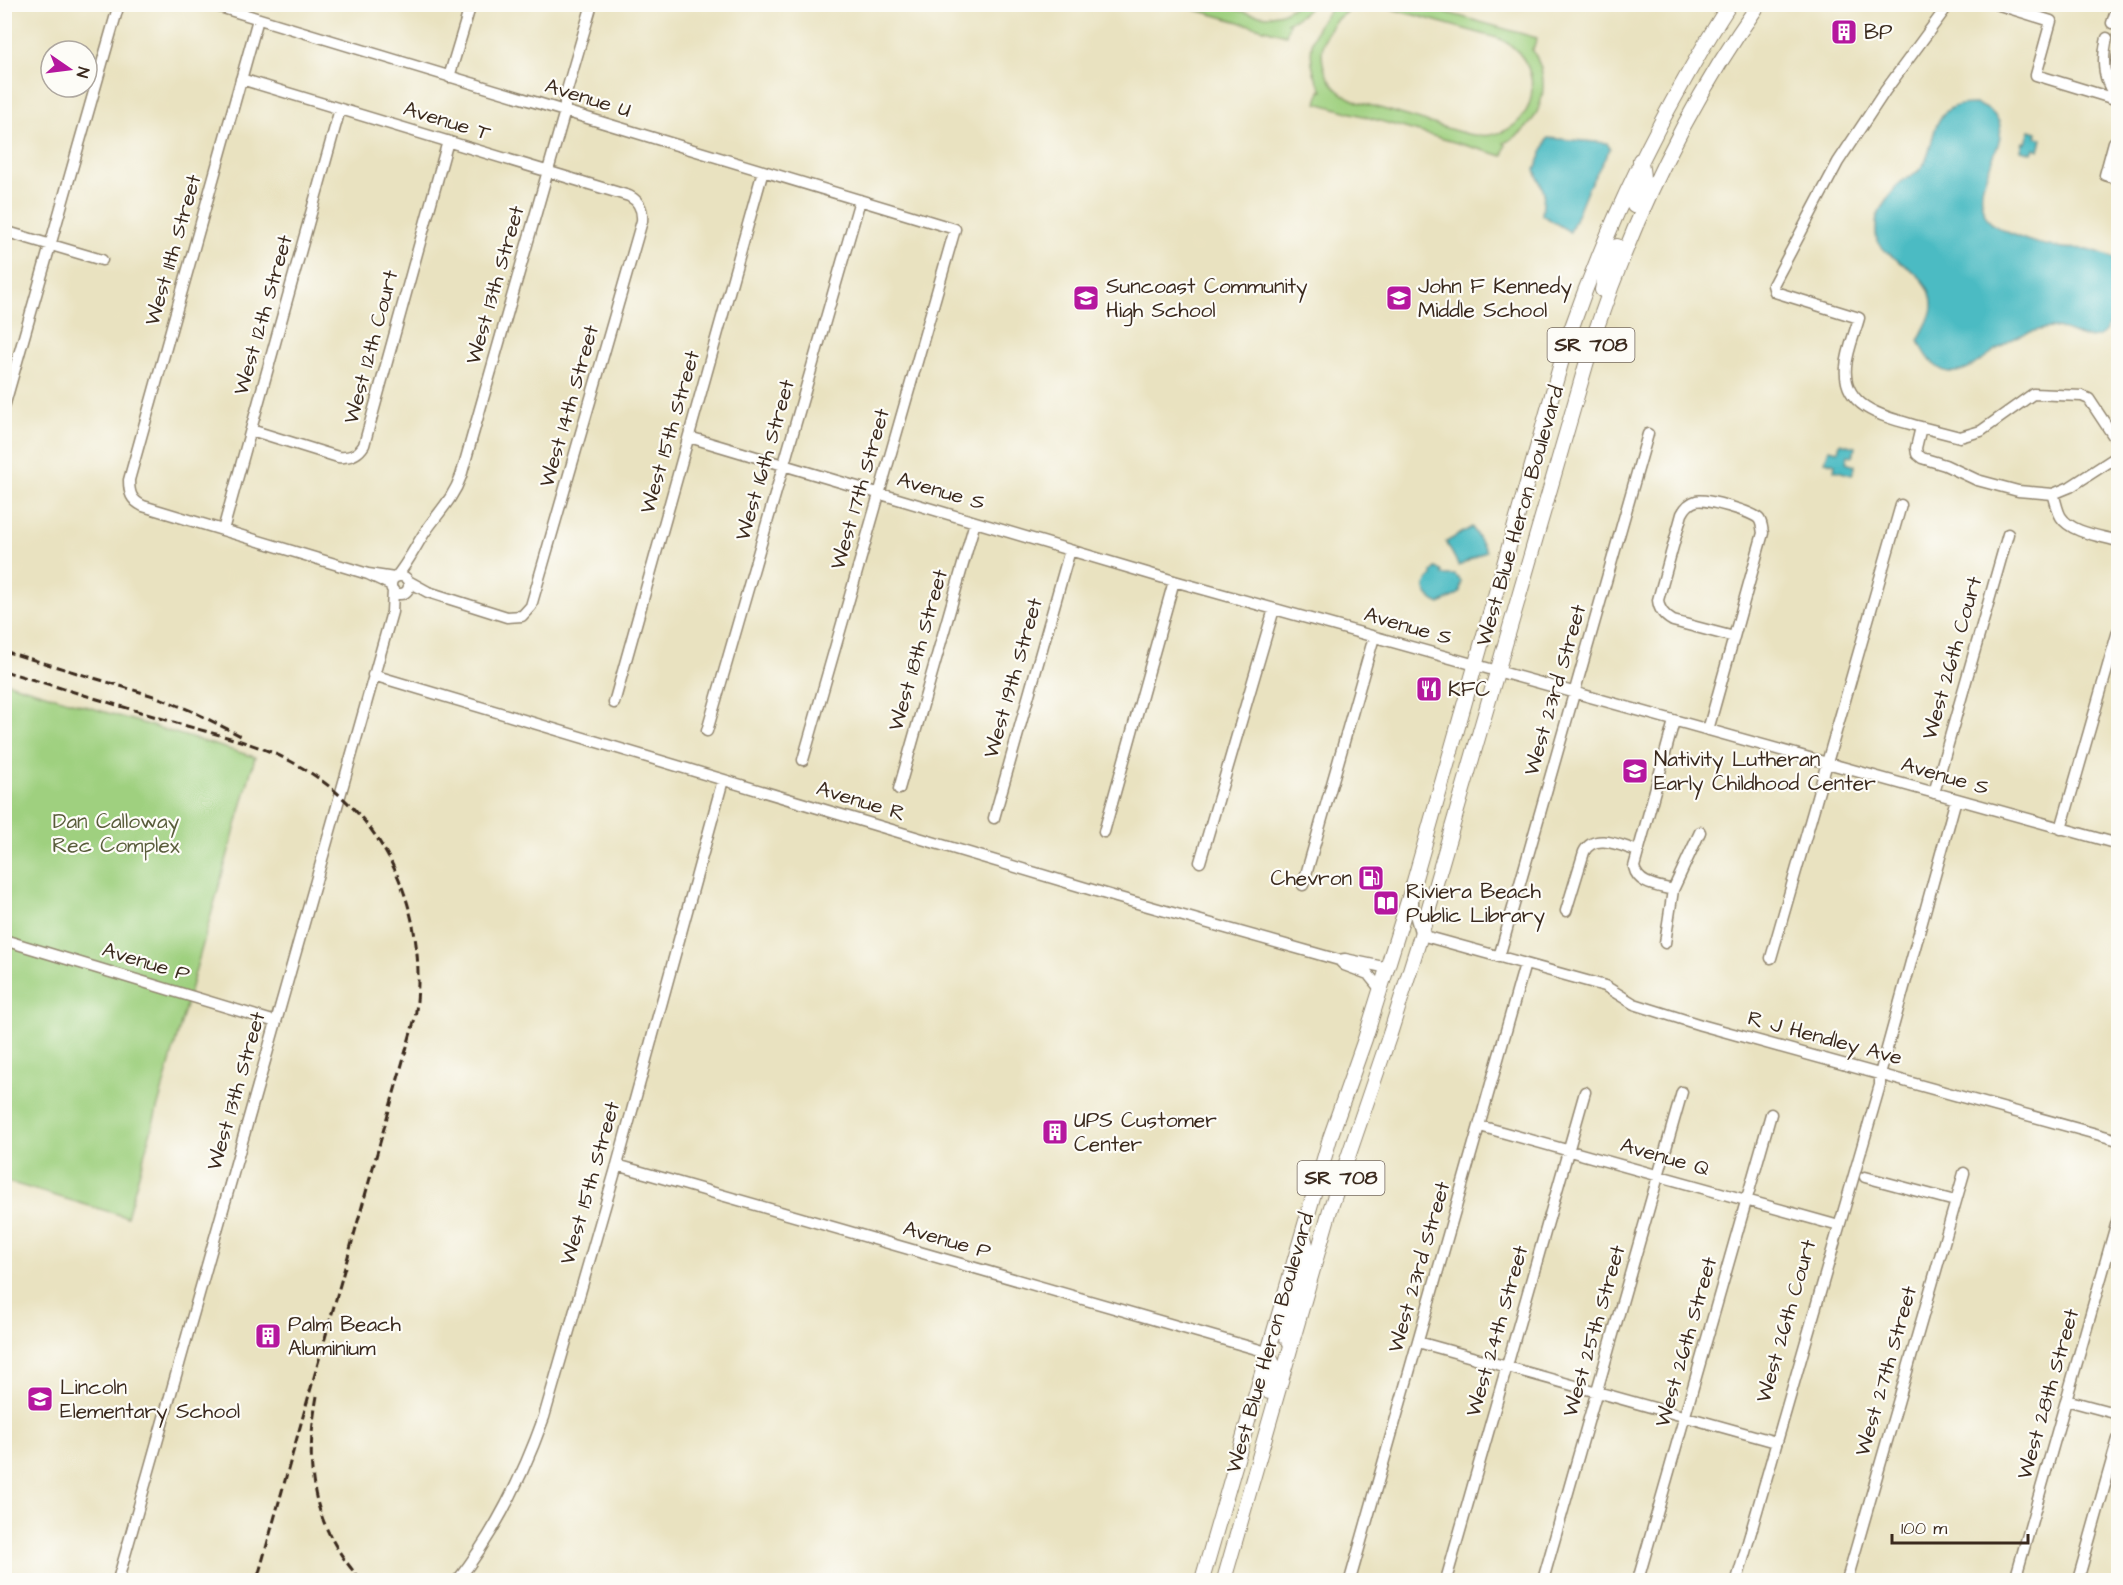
<svg xmlns="http://www.w3.org/2000/svg" width="2123" height="1585" font-family="'Architects Daughter',sans-serif">
<style>
.green{fill:#9fd07f;stroke:#6d7d4e;stroke-width:1.5;fill-rule:evenodd}
.water{fill:#4cbbc3;stroke:#447270;stroke-width:1.5}
.lines{fill:none;stroke-linecap:round;stroke-linejoin:round}
.minor-casing{stroke:#92866f;stroke-width:13}
.major-casing{stroke:#92866f;stroke-width:16}
.minor{stroke:#fff;stroke-width:10}
.major{stroke:#fff;stroke-width:14}
.rail{stroke:#3b2a1e;stroke-width:3;stroke-dasharray:9 4.5;stroke-linecap:butt}
.labels{text-anchor:middle;dominant-baseline:central;stroke-width:4.5;stroke-linejoin:round;paint-order:stroke}
.shield{fill:#fdfcf7;stroke:#75695f;stroke-width:1.5}
.shield-label{font-size:20px;font-weight:bold;fill:#3b2a1e}
.poi-label{font-size:21px;fill:#3b2a1e;stroke:#fdfcf7;text-anchor:start}
.street-label{font-size:21px;fill:#3b2a1e;stroke:#fdfcf7}
.park-label{font-size:21px;fill:#595c3b;stroke:#fdfcf7}
</style>
<rect width="100%" height="100%" fill="#fdfcf7"/>
<filter id="ink" filterUnits="userSpaceOnUse"><feTurbulence type="fractalNoise" baseFrequency=".0167" numOctaves="2"/><feDisplacementMap in="SourceGraphic" scale="12" xChannelSelector="R" yChannelSelector="G"/><feConvolveMatrix kernelMatrix="1 2 1 2 8 2 1 2 1" color-interpolation-filters="sRGB"/></filter>
<filter id="wash" filterUnits="userSpaceOnUse"><feTurbulence type="fractalNoise" baseFrequency=".008" numOctaves="4" result="noise"/><feDisplacementMap in="SourceGraphic" scale="24" xChannelSelector="R" yChannelSelector="G"/><feGaussianBlur stdDeviation="1.35" result="paint"/><feColorMatrix in="noise" values="0 0 0 0 0 0 0 0 0 0 0 0 0 0 0 0 0 1.4 0 .05"/><feComposite in="paint" operator="in"/></filter>
<g filter="url(#wash)">
<rect width="100%" height="100%" fill="#e9e2c0"/>
<path class="green" d="M1178,5H1220L1252,14L1267,16L1282,13L1296,5H1312L1303,14L1287,23L1289,24L1286,35Z
M1336,5H1420L1537,38L1533,49H1532C1554,84 1542,126 1504,143L1506,145L1503,156L1317,103L1320,91H1323C1304,62 1308,27 1336,5ZM1362,5L1385,7L1497,38C1545,56 1544,126 1491,135C1472,138 1451,129 1433,124C1408,116 1383,109 1358,102C1308,83 1311,20 1362,5Z
M5,682L255,757L127,1217L5,1181Z"/>
<path class="water" d="M1976,104C2040,127 1954,181 1991,223C1995,227 2002,229 2007,232C2025,241 2044,246 2064,248C2072,249 2080,248 2087,249C2098,251 2108,256 2118,259C2120,279 2120,320 2102,334C2086,345 2069,328 2054,328C2046,328 2034,331 2027,333C1986,345 1950,410 1919,341C1922,329 1931,320 1932,307C1934,267 1879,262 1876,234C1876,229 1876,221 1877,216C1879,210 1896,186 1901,182C1910,174 1919,175 1925,162C1934,145 1931,122 1949,109C1957,104 1967,104 1976,104Z
M2030,130L2037,132L2036,137L2042,139L2039,150L2034,148L2032,153L2021,150L2023,142L2026,143Z
M1548,138L1607,143L1610,149L1587,190L1570,232L1542,215L1544,192L1535,170Z
M1840,443L1855,447L1853,456L1848,455L1846,462L1855,465L1852,475L1834,470L1835,464L1825,461L1829,449L1838,451Z
M1472,527L1486,551L1459,566L1446,542Z
M1436,568L1441,570L1443,575H1455L1461,581L1460,593L1440,604C1427,599 1418,587 1432,576V572Z"/>
</g>
<g filter="url(#ink)">
<g class="lines">
<defs>
<path id="minor" d="M210,4L955,229L803,760
M1949,4L1885,91L1838,162L1773,285L1775,292L1859,318C1855,333 1847,351 1846,367C1842,410 1890,418 1921,427L1916,448L1917,454L1922,458L1945,465L1977,480L2018,491L2053,494L2070,487L2118,456
M1996,4L2051,21L2036,75L2118,100
M258,19L129,480C129,493 131,500 143,506L368,574
M2112,23L2118,5
M2107,38C2102,59 2102,82 2118,98
M449,77L471,4
M241,79L629,196C639,201 643,209 642,221L531,606L522,616L507,617L428,592L408,581
M2117,92L2114,76L2118,56
M2118,143L2114,142L2105,175L2118,179
M4,231L102,260
M4,407L119,4
M1921,427L1960,437L1981,431L2033,394L2082,396L2089,399L2118,443
M251,430L338,457C350,458 358,455 364,445L448,141
M689,437L1174,581L2118,844
M2053,494C2056,501 2057,511 2061,517C2071,533 2102,536 2118,541
M223,530L340,109
M391 585a9 9 0 1 1 18 0a9 9 0 1 1-18 0Z
M396,577C408,563 415,547 425,532C438,513 453,499 461,476L565,111V97L592,4
M391,585L368,574L394,578
M373,675L1116,897L1339,960L1345,959L1388,968
M614,703L763,171
M1708,730L1763,533C1762,528 1762,523 1759,519C1753,512 1705,498 1696,501C1689,503 1685,508 1682,514L1658,600C1659,610 1664,616 1673,621L1734,637
M707,731L860,200
M899,789L975,522
M1934,793L2008,534
M994,818L1070,550
M2061,829L2118,631
M1104,832L1174,581
M1200,862L1274,609
M1303,885L1374,637
M1673,890C1658,886 1638,885 1634,867L1674,721
M1413,893V908L1421,935L1605,986L1634,1004L1701,1025L2118,1140
M1566,911L1584,852C1594,832 1621,846 1638,851
M4,940L276,1022
M1665,943L1673,890L1700,832
M1499,957L1648,434
M1771,958L1901,505
M1339,960L1344,965L1368,974L1381,990
M1480,1126L1839,1226
M617,1165L1267,1352
M1865,1177L1955,1201
M1418,1342L1776,1442
M2066,1400L2118,1414
M118,1580L392,612L393,590
M458,1580C496,1531 523,1476 544,1417L617,1165L723,780
M1350,1580L1525,964
M1446,1580L1585,1092
M1543,1580L1682,1092
M1638,1580L1771,1114
M1737,1580L1880,1085V1074L1956,799
M1847,1580L1964,1173
M2015,1580L2118,1218
M2078,1580L2118,1439"/>
<path id="major" d="M1634,206C1642,186 1646,182 1640,160
M1602,290L1606,271L1617,246
M1291,1345L1284,1333L1307,1249L1303,1233
M1267,1352L1274,1366L1269,1392
M1202,1580L1330,1138L1365,1039L1413,885L1569,335C1600,246 1638,161 1685,79C1699,54 1714,28 1730,4
M1224,1580L1330,1210L1390,1034L1421,935L1596,330C1635,215 1688,104 1759,4"/>
</defs>
<use href="#minor" class="minor-casing"/>
<use href="#major" class="major-casing"/>
<use href="#minor" class="minor"/>
<use href="#major" class="major"/>
<path class="rail" d="M4,651L157,697L194,712L241,736
M4,671C64,689 124,707 183,725C222,736 264,745 299,766C389,817 430,917 415,1018L257,1580
M317,1396C304,1468 311,1524 361,1580"/>
</g>
</g>
<defs>
<symbol id="building-square" viewBox="-11 -11 22 22"><rect x="-9" y="-9" width="18" height="18" rx="4" fill="#b5179e" stroke="#fdfcf7"/><path d="M-4-6H4V6H1V3H-1V6H-4ZM-2.5-4.3h1.7v1.8h-1.7ZM.8-4.3h1.7v1.8H.8ZM-2.5-1h1.7V.8h-1.7ZM.8-1h1.7V.8H.8Z" fill="#fff"/></symbol>
<symbol id="school-square" viewBox="-11 -11 22 22"><rect x="-9" y="-9" width="18" height="18" rx="4" fill="#b5179e" stroke="#fdfcf7"/><path d="M0-5L7-2L0 1L-7-2ZM-4 1L0 2.5L4 1V4Q0 6-4 4Z" fill="#fff"/></symbol>
<symbol id="restaurant-square" viewBox="-11 -11 22 22"><rect x="-9" y="-9" width="18" height="18" rx="4" fill="#b5179e" stroke="#fdfcf7"/><path d="M-5-6h1v4h1v-4h1v4h1v-4h1v5L-1.5 .5V6h-2V.5L-5-1ZM5-6V6H3V1.5H1.5Q1.5-4 5-6Z" fill="#fff"/></symbol>
<symbol id="fuel-square" viewBox="-11 -11 22 22"><rect x="-9" y="-9" width="18" height="18" rx="4" fill="#b5179e" stroke="#fdfcf7"/><path d="M-5.5-6h7V0h2V4h1.3V-2.5L3-4.5l.8-.8L6-3V5H2.5V1h-1V6h-7ZM-4.2-4.7v3.2H.2V-4.7Z" fill="#fff"/></symbol>
<symbol id="library-square" viewBox="-11 -11 22 22"><rect x="-9" y="-9" width="18" height="18" rx="4" fill="#b5179e" stroke="#fdfcf7"/><path d="M-6-4Q-3-5.5-.7-3.5V5Q-3 3-6 4ZM6-4Q3-5.5 .7-3.5V5Q3 3 6 4Z" fill="#fff"/></symbol>
</defs>
<g fill-rule="evenodd">
<use href="#building-square" x="1829" y="17" width="30" height="30"/>
<use href="#school-square" x="1071" y="283" width="30" height="30"/>
<use href="#school-square" x="1384" y="283" width="30" height="30"/>
<use href="#restaurant-square" x="1414" y="674" width="30" height="30"/>
<use href="#school-square" x="1620" y="756" width="30" height="30"/>
<use href="#fuel-square" x="1356" y="863" width="30" height="30"/>
<use href="#library-square" x="1371" y="888" width="30" height="30"/>
<use href="#building-square" x="1040" y="1117" width="30" height="30"/>
<use href="#building-square" x="253" y="1321" width="30" height="30"/>
<use href="#school-square" x="25" y="1384" width="30" height="30"/>
</g>
<g class="labels">
<g class="shield">
<rect x="1547.5" y="328" width="87" height="34" rx="4.5"/>
<rect x="1297.5" y="1161" width="87" height="34" rx="4.5"/>
</g>
<g class="shield-label">
<text x="1591" y="345">SR 708</text>
<text x="1341" y="1178">SR 708</text>
</g>
<g class="poi-label">
<text x="1864" y="32">BP</text>
<text x="1106" y="286">Suncoast Community<tspan x="1106" dy="24">High School</tspan></text>
<text x="1418" y="286">John F Kennedy<tspan x="1418" dy="24">Middle School</tspan></text>
<text x="1448" y="689">KFC</text>
<text x="1654" y="759">Nativity Lutheran<tspan x="1654" dy="24">Early Childhood Center</tspan></text>
<text x="1352" y="878" text-anchor="end">Chevron</text>
<text x="1406" y="891">Riviera Beach<tspan x="1406" dy="24">Public Library</tspan></text>
<text x="1074" y="1120">UPS Customer<tspan x="1074" dy="24">Center</tspan></text>
<text x="288" y="1324">Palm Beach<tspan x="288" dy="24">Aluminium</tspan></text>
<text x="60" y="1387">Lincoln<tspan x="60" dy="24">Elementary School</tspan></text>
</g>
<g class="street-label">
<text transform="translate(588 98) rotate(17)">Avenue U</text>
<text transform="translate(447 121) rotate(17)">Avenue T</text>
<text transform="translate(173 250) rotate(-74)">West 11th Street</text>
<text transform="translate(495 285) rotate(-74)">West 13th Street</text>
<text transform="translate(263 315) rotate(-74)">West 12th Street</text>
<text transform="translate(371 347) rotate(-75)">West 12th Court</text>
<text transform="translate(569 406) rotate(-74)">West 14th Street</text>
<text transform="translate(670 432) rotate(-74)">West 15th Street</text>
<text transform="translate(765 460) rotate(-74)">West 16th Street</text>
<text transform="translate(860 489) rotate(-74)">West 17th Street</text>
<text transform="translate(941 491) rotate(16)">Avenue S</text>
<text transform="translate(1520 516) rotate(-74)">West Blue Heron Boulevard</text>
<text transform="translate(1408 626) rotate(16)">Avenue S</text>
<text transform="translate(918 650) rotate(-74)">West 18th Street</text>
<text transform="translate(1952 658) rotate(-74)">West 26th Court</text>
<text transform="translate(1013 678) rotate(-74)">West 19th Street</text>
<text transform="translate(1555 690) rotate(-74)">West 23rd Street</text>
<text transform="translate(1945 776) rotate(16)">Avenue S</text>
<text transform="translate(861 801) rotate(17)">Avenue R</text>
<text transform="translate(146 962) rotate(17)">Avenue P</text>
<text transform="translate(1825 1038) rotate(15)">R J Hendley Ave</text>
<text transform="translate(236 1091) rotate(-74)">West 13th Street</text>
<text transform="translate(1665 1157) rotate(16)">Avenue Q</text>
<text transform="translate(590 1183) rotate(-74)">West 15th Street</text>
<text transform="translate(947 1240) rotate(16)">Avenue P</text>
<text transform="translate(1419 1267) rotate(-74)">West 23rd Street</text>
<text transform="translate(1786 1321) rotate(-74)">West 26th Court</text>
<text transform="translate(1497 1331) rotate(-74)">West 24th Street</text>
<text transform="translate(1594 1331) rotate(-74)">West 25th Street</text>
<text transform="translate(1686 1342) rotate(-74)">West 26th Street</text>
<text transform="translate(1270 1343) rotate(-74)">West Blue Heron Boulevard</text>
<text transform="translate(1886 1371) rotate(-74)">West 27th Street</text>
<text transform="translate(2048 1394) rotate(-74)">West 28th Street</text>
</g>
<g class="park-label">
<text x="116" y="821">Dan Calloway<tspan x="116" dy="24">Rec Complex</tspan></text>
</g>
</g>
<rect width="2123" height="1585" fill="none" stroke="#fdfcf7" stroke-width="24"/>
<g transform="translate(69 69) rotate(104)"><circle r="28" fill="#fdfcf7" stroke="#afa8a0" stroke-width="1.5"/>
<path d="M0-4.5L10 22L0 15L-10 22Z" fill="#b5179e"/>
<text y="-9" font-size="16" font-weight="bold" text-anchor="middle" fill="#3b2a1e">N</text>
</g>
<path d="M1892 1534v9h136v-9" fill="none" stroke="#3b2a1e" stroke-width="3"/>
<text x="1901" y="1534" font-size="18" fill="#3b2a1e" stroke="#fdfcf7" stroke-width="4.5" paint-order="stroke">100 m</text>
</svg>
